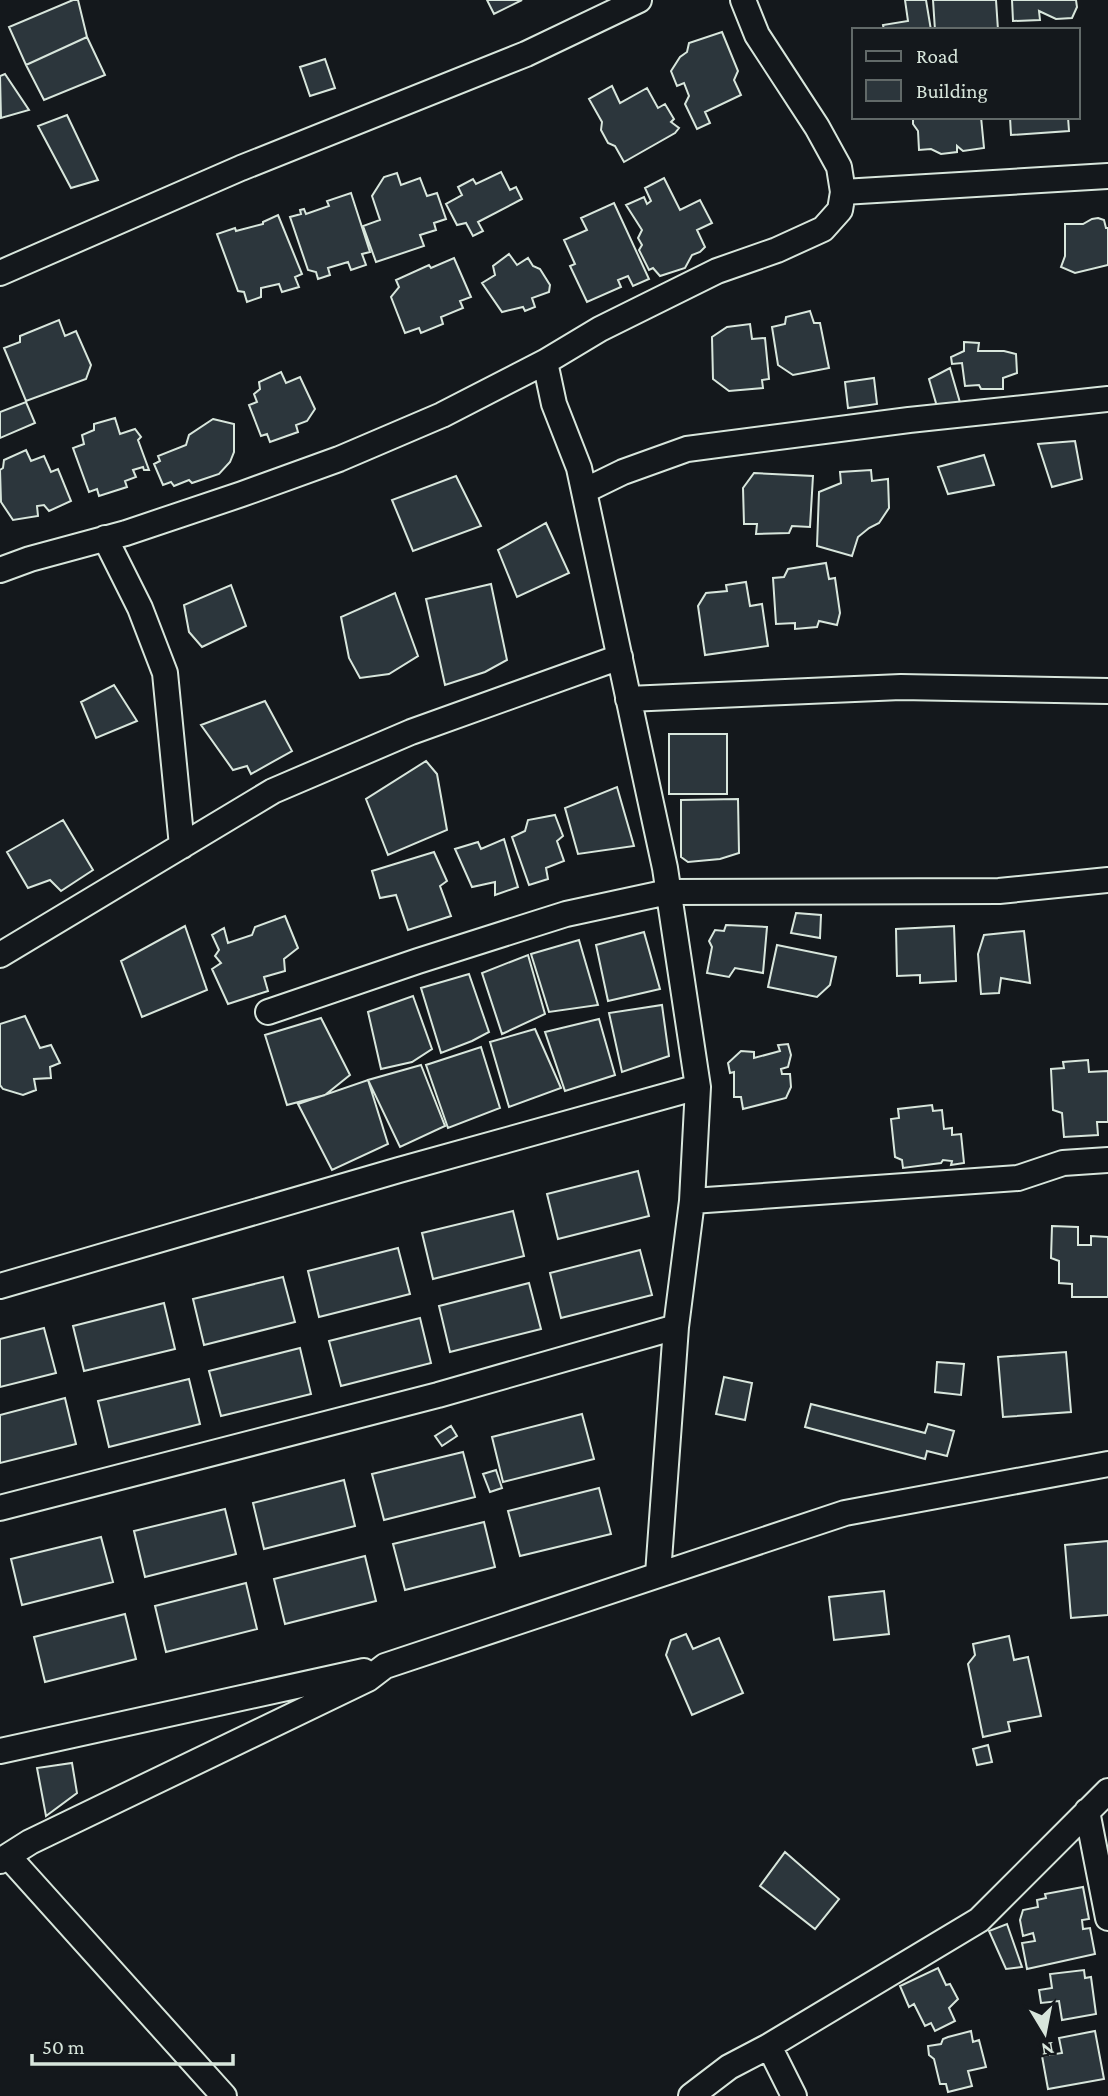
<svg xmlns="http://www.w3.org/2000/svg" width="1108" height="2096" font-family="'Crimson Pro',serif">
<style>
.building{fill:#2c363c;stroke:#d8e6dc;stroke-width:2}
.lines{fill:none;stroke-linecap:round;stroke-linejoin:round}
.street-casing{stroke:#d8e6dc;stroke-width:28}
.street{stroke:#14181c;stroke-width:24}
</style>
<rect width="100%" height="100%" fill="#14181c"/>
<path class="building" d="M73,0H78L87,37L26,65L9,27Z
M487,0H522L494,14Z
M905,0H926L931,30H884L883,25L908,21Z
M933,0H996L998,30H935Z
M1012,0H1076L1077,7L1072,18L1056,19L1039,11L1040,20L1013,21Z
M722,32L738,71L734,80L741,95L705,112L710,123L697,129L685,104L689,96L684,83L677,86L671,71L680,57L687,52L689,43Z
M87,37L105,75L44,100L26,65Z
M325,59L335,88L310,96L300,67Z
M5,74L29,110L1,118L0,76Z
M612,86L620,103L647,88L658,108L665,104L674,119L671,122L679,128L675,133L624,162L615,146L608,143L601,130L602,122L589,99Z
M67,115L98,180L71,188L38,126Z
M913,117H981L984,148L963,151L957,146V152L941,154L931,149L919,150L918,131L913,124Z
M1010,117H1068L1069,131L1011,135Z
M501,172L510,190L516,187L522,199L478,222L483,231L473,236L466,223L457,225L446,204L462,195L458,187L473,179L476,184Z
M397,173L401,185L420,178L427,196L437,193L446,219L434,223L436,230L420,235L424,246L376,262L363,226L380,220L372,196L384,177Z
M664,178L680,210L700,200L712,223L697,230L705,247L700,252L692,255L685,268L660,276L653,268L649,270L639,250L642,245L638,238L642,230L626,205L644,197L647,204L651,201L645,188Z
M351,193L370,252L362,254L366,265L351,270L348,262L328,268L330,275L318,279L316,272L308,270L290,217L301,214L300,210L304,209L306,214L329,206L327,201Z
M614,203L649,279L633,286L628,276L618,280L621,287L587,302L570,266L575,264L564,240L587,230L581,218Z
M278,215L302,274L295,277L299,287L282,292L279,284L261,288V297L247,302L244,292L238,291L217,234L235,228L236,231L263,224V222Z
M1098,218L1104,220L1106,228H1108V265L1075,273L1061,267L1065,256V224H1083L1092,219Z
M509,254L517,265L528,258L533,266L540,269L550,285L549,292L532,298L535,307L525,311L523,307L502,312L482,283L495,275L493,266Z
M454,258L471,297L460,301L463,308L441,317L443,324L421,333L419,328L405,333L391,297L399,287L396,280L429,265L431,268Z
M810,311L814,323H820L829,368L793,375L778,365L772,327L785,324L786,317Z
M59,320L65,336L76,331L91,365L86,379L26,401L4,348L20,342V336Z
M750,324L752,339L765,338L769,379L762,380L763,388L729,391L713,379L712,337L727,327Z
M964,342L979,343L978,351H1004L1016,354L1017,373L1003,378V389H981L979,385L965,386L962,363L952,364L951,357L964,351Z
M950,368L961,406L938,410L929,379Z
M281,372L286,383L300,377L315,409L307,421L296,425L298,432L270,442L267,434L261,436L249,405L257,402L254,394L260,389L259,382Z
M874,378L877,404L848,408L845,382Z
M26,402L35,423L0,438V412Z
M115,418L120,434L135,429L141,437L138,440L149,470H144L143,467L133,470L136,477L125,481L127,487L99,496L97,489L89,492L73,448L84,444L82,435L94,430V424Z
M213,419L234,424V452L230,462L219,474L192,483L189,480L174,486L171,482L163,485L154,464L160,461L158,456L186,445L189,435Z
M1075,441L1082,479L1052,487L1038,444Z
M26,450L31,461L44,456L51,472L58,469L71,501L49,511L44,505L37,506L38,516L13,520L1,502L0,470L3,468L4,460Z
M984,455L994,485L948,494L938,467Z
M871,470L872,481L888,479L889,508L879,523L869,528L858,537L852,556L817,546L819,492L841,483L840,472Z
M754,473L813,476L810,527L792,526L789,533L756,534L757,524H744L743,488Z
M456,476L481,526L413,551L392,500Z
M546,523L569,573L517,597L498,550Z
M826,563L829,579L835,578L840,613L837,625L819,621L817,627L795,629V623L776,624L773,578L784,577L788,569Z
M746,582L750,606L762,604L768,646L705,655L698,606L706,593L727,591L726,585Z
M491,584L507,660L485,672L445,685L426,599Z
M231,585L246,626L202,647L189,632L184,605Z
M395,593L418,656L389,674L360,678L349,658L341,617Z
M114,685L137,721L96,738L81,702Z
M265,701L292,751L251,774L247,766L233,770L201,725Z
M669,734H727V794H669Z
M426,761L437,774L447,830L388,855L366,799Z
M617,787L634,846L578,854L565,808Z
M738,799L739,853L720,859L688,862L681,857V800Z
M555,815L563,836L557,841L564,861L546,868L548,879L529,885L512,837L525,831L528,820Z
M63,820L93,870L61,891L50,880L28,888L7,852Z
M504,839L518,887L495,895V882L472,887L455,849L478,842L481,849Z
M434,852L447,881L440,886L451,916L408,930L396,895L380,898L372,871Z
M796,913L821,915L820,938L791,933Z
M285,916L298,948L284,959L285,971L264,977L268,991L228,1004L212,969L221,963L215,956L219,950L212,935L224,928L228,943L252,935L255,927Z
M726,925L767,927L763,973L735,968L729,977L707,973L712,947L709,941L715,930L724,931Z
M185,926L207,990L142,1017L121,961Z
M954,926L956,981L920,983V975L897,976L896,929Z
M1024,931L1030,983L1001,978L999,993L981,994L978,954L984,935Z
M644,932L660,989L608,1001L596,945Z
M579,940L598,1005L549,1012L531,954Z
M777,945L836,957L830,985L817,997L768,987Z
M528,955L545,1014L502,1034L482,973Z
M469,974L489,1032L472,1041L441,1053L421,988Z
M413,996L432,1049L412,1062L381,1069L368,1012Z
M662,1005L669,1056L622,1072L609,1013Z
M25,1016L40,1048L51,1045L60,1063L50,1067L51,1078L34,1079L36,1090L23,1095L3,1089L0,1085V1024Z
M321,1018L350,1075L325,1095L287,1105L265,1035Z
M599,1019L615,1075L565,1091L545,1032Z
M535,1029L561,1088L509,1107L490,1042Z
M788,1044L791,1055L788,1067L781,1069L782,1074H790L791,1087L786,1098L743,1109L741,1097H734V1072L730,1073L728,1063L741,1051L754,1052V1058L780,1051L778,1045Z
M481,1047L500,1108L448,1128L426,1065Z
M1088,1060L1089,1072L1108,1071V1122H1097L1098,1135L1064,1137L1062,1113L1053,1110L1051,1069L1064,1068L1063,1062Z
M421,1065L445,1126L400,1147L368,1080Z
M368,1080L388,1144L332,1170L298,1104Z
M932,1105L933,1111L942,1110L944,1129L952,1128V1135L961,1134L964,1163L951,1165L952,1161L943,1160L941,1163L903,1168L902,1160L895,1157L891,1119L899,1118L898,1109Z
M638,1171L649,1216L558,1239L547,1194Z
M513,1211L524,1256L433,1279L422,1233Z
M1052,1226L1078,1227V1245H1091V1236L1108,1237V1297H1072V1284L1059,1283V1261L1051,1258Z
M398,1248L410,1294L319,1317L308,1271Z
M640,1250L652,1295L561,1318L550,1273Z
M283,1277L295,1322L204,1345L193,1299Z
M529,1283L541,1329L450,1352L439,1306Z
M164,1303L175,1349L84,1371L73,1326Z
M420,1318L431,1363L341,1386L329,1341Z
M44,1328L56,1373L0,1387V1339Z
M300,1348L311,1394L221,1416L209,1371Z
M1066,1352L1071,1412L1003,1417L998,1357Z
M937,1362L964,1364L961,1395L935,1392Z
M724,1377L752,1383L745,1420L716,1414Z
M189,1379L200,1424L109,1447L98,1401Z
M65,1398L76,1444L0,1463V1415Z
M811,1404L925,1433L928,1424L954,1431L947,1456L927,1451L925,1459L805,1427Z
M582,1414L594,1459L503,1482L492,1437Z
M451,1426L457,1436L442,1446L435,1436Z
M463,1452L475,1497L384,1520L372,1474Z
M496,1470L502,1488L490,1492L483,1474Z
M344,1480L355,1526L264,1549L253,1503Z
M599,1488L611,1534L520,1556L508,1511Z
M225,1509L236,1554L145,1577L134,1531Z
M484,1522L495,1567L405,1590L393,1544Z
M101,1537L113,1582L22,1605L11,1559Z
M1108,1541V1615L1071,1618L1065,1545Z
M365,1556L376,1601L285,1624L274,1579Z
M246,1583L257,1629L166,1652L155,1606Z
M884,1591L889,1634L834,1640L829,1597Z
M125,1614L136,1659L45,1682L34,1637Z
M686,1634L693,1649L719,1638L743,1693L692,1715L666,1655L671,1640Z
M1009,1636L1014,1660L1028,1657L1041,1716L1008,1722L1010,1731L983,1737L968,1664L975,1655L973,1644Z
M988,1745L992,1762L977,1765L973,1749Z
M72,1763L77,1793L46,1816L37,1768Z
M785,1852L839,1899L815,1929L760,1886Z
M1083,1887L1089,1919L1082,1920L1083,1929L1090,1928L1095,1954L1027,1969L1022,1943L1035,1941L1033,1933L1023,1936L1020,1920L1023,1910L1038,1907L1037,1900L1046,1898L1045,1894Z
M1007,1924L1022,1967L1006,1969L989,1931Z
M938,1968L946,1985L950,1984L958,1999L949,2008L955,2021L935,2031L931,2023L925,2026L914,2004L909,2007L900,1986Z
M1084,1970L1085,1978L1091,1977L1096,2014L1062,2020L1059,2001L1041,2003L1039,1990L1052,1988L1050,1974Z
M971,2031L973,2042L979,2040L986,2067L968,2071L972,2086L948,2092L946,2084H940L934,2059L929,2055L928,2046L941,2044L943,2039L948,2037Z
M1095,2031L1104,2079L1048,2089L1042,2056L1062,2053L1059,2038Z"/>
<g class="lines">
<defs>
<path id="street" d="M843,192L1108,176
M0,273L241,168L526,54L639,0
M545,362L554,404L579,468L641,757L665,868L698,1087L692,1201L676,1327L658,1574
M584,491L623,472L687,449L909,420L1108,399
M105,538L140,608L165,673L182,846
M0,570L30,559L126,533L242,494L339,459L442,415L545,362L600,329L717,271L777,250L823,229L840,210L843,192L839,167L817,127L757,35L743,0
M628,699L901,687L1108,691
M0,955L273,791L411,732L620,657
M268,1012L418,961L566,914L668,892L999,891L1108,880
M692,1201L1018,1178L1063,1163L1108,1160
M0,1286L399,1170L698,1087
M0,1508L438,1395L676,1327
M0,1751L364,1671
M1087,1811L1108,1918
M8,1856L224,2096
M0,1861L30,1842L368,1679L385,1666L845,1513L1108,1464
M769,2046L794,2096
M691,2096L729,2067L769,2046L979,1920L1108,1791"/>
</defs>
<use href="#street" class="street-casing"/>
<use href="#street" class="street"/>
</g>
<rect x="852" y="28" width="228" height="91" fill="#14181c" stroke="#626a69" stroke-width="2"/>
<rect x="866" y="51" width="35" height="10" fill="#14181c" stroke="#626a69" stroke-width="2"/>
<text x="916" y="63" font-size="21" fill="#d8e6dc">Road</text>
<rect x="866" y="80" width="35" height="21" fill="#2c363c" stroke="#626a69" stroke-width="2"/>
<text x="916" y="98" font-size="21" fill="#d8e6dc">Building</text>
<g transform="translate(1045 2033) rotate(170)" stroke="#14181c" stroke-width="5" paint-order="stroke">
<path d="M0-5L12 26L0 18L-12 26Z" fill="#d8e6dc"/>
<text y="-10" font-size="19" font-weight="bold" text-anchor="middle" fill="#d8e6dc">N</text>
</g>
<path d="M32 2054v10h201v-10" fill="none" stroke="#d8e6dc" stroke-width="3.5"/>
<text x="42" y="2054" font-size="21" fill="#d8e6dc" stroke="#14181c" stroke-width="5" paint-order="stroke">50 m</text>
</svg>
